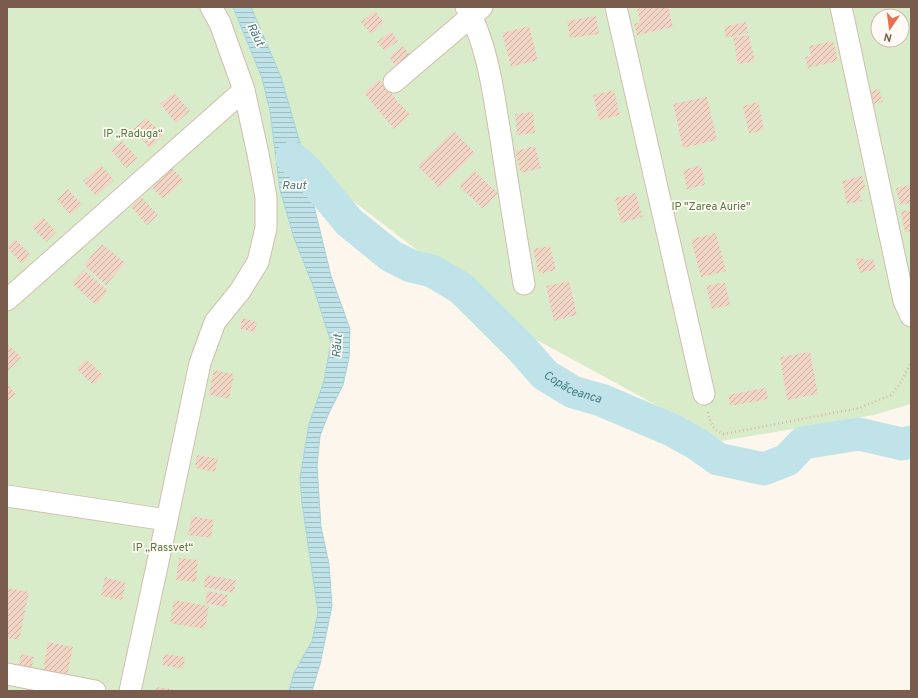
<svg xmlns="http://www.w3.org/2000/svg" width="918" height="698" font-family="Overpass,sans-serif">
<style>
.garden{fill:#d8ecc9;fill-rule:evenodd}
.water{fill:url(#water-rules);stroke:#a5d3da}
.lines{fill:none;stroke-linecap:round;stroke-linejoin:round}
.river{stroke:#bfe3e8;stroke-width:33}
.building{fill:url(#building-hatch)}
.minor-casing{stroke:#d1beb0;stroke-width:23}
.path{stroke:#d9b8a5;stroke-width:2.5;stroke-dasharray:1 3;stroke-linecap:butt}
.minor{stroke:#fff;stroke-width:21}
.labels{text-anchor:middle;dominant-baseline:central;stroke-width:3.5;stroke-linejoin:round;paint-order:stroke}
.park-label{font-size:11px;fill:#537a41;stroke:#fffaf3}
.water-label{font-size:12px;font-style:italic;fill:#437c86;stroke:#fffaf3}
</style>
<defs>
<pattern id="water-rules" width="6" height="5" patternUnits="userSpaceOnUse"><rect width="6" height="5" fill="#bfe3e8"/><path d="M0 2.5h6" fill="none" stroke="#a0bbbe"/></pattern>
<pattern id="building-hatch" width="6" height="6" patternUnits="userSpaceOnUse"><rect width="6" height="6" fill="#f3d5c3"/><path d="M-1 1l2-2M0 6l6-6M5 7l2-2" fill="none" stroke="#cab0a1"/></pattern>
</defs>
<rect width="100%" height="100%" fill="#fdf6ec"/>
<path class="garden" d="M7,7H233L262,78L270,111L280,190L294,238L312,283L331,342L324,381L309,424L300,478L302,503L318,612L312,641L294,673L289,691H7Z
M251,7H911V404L874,415L722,441L526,334L344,194L302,150L281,77ZM878,16H902V40H878Z"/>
<path class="water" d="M233,7H251L281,77L302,150L305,169L331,276L350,329L349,358L343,385L328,415L320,436L317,466L321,527L329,564L332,606L320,664L312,691H289L294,673L312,641L318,612L302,503L300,478L309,424L324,381L331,342L312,283L294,238L280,190L270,111L262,78Z"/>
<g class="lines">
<path class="river" id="s1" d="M292,158L305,169L349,222L391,256L411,266L432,271L461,288L523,350L545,375L573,392L601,400L672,430L697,444L718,459L764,469L787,460L803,443L859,434L902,444L911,442"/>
</g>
<path class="building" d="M648,7H668L673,27L637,35L634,24L640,22L637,9Z
M375,11L384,23L371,34L361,22Z
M596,16L599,34L570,38L567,21Z
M746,22L748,33L726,38L724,27Z
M529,26L538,60L511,67L502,33Z
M391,31L398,41L385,51L377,42Z
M749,35L755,61L738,64L733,38Z
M833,41L838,61L808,68L805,57L811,56L809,46Z
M403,46L413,59L399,70L389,57Z
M379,80L410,115L394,129L364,93Z
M879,89L883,102L867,105L864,93Z
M614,90L620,115L599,120L593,95Z
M174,93L190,111L176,123L160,104Z
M707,97L717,140L683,148L673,104Z
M758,102L764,130L749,134L743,106Z
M533,112L535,133L517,135L515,114Z
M147,118L163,136L149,148L133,129Z
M454,131L475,153L439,188L418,166Z
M122,141L138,159L126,168L111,150Z
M535,146L541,168L521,173L515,151Z
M101,165L114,180L96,196L83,181Z
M701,165L705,185L687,189L683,170Z
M172,168L184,181L163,199L151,186Z
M474,171L498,193L483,209L459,186Z
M862,176L866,189L859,191L862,201L847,204L842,181Z
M911,185V203L900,205L896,188Z
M68,189L82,205L70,215L57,199Z
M636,193L642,217L621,223L615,198Z
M141,197L158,215L147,225L131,207Z
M911,209V231L905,232L901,212Z
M43,217L56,232L46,242L32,227Z
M716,233L726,271L701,277L691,239Z
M15,239L31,255L22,264L7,247Z
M102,244L125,263L106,285L84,265Z
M550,246L556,270L539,274L533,249Z
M863,257L864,261L873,259L876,269L860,273L856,259Z
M84,270L108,291L96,305L72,283Z
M569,281L577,315L554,321L546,286Z
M725,282L730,305L712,309L706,286Z
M242,318L257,322L255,332L240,329Z
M7,344L21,357L7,372Z
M810,352L818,394L787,400L780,357Z
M86,359L103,375L93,385L77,369Z
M214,370L234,374L229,399L209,395Z
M7,383L16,395L7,402Z
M766,388L768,399L730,406L728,395Z
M197,455L218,459L215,472L195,468Z
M192,516L214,520L211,538L188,535Z
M179,558L198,560L196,582L176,580Z
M206,575L236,580L234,593L203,587Z
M105,577L126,583L122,600L101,596Z
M7,588L29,592L19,640L7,638Z
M207,591L228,595L226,607L205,603Z
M174,600L209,606L205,629L170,623Z
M48,642L73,647L67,676L43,671Z
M21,654L34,657L30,674L17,671Z
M164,654L185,657L183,669L162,665Z
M157,687L175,690L174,691H156Z"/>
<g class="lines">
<defs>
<path id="minor" d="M466,7C488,43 494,98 501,139C508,187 516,235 524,284
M616,7L704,394
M841,7L904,301L911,316
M394,82L482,7
M7,300L244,90
M7,496L167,520
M7,674L95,691
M130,691L167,520L200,363L215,322L240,291L258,262L266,228V197L258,154L244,90L220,23L211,7"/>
</defs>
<use href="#minor" class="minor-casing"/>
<path class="path" d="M708,412C710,422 713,431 724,434L859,408L891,395L900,384L911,363"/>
<use href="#minor" class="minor"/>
</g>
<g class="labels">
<g class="park-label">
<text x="133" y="134">IP „Raduga“</text>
<text x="711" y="207">IP "Zarea Aurie"</text>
<text x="163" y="548">IP „Rassvet“</text>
</g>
<g class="water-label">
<text transform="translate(255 35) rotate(64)">Răut</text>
<text x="294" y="186">Raut</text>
<text transform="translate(338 346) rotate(-87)">Răut</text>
<text stroke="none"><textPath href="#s1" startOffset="369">Copăceanca</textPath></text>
</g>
</g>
<rect width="918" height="698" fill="none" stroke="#7a5c4d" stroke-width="16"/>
<g transform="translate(890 28) rotate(193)"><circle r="19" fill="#fffaf3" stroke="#cabbb1"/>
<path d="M0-3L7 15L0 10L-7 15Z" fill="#e76f51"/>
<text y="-6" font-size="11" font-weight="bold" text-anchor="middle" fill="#7a5c4d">N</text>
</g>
</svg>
